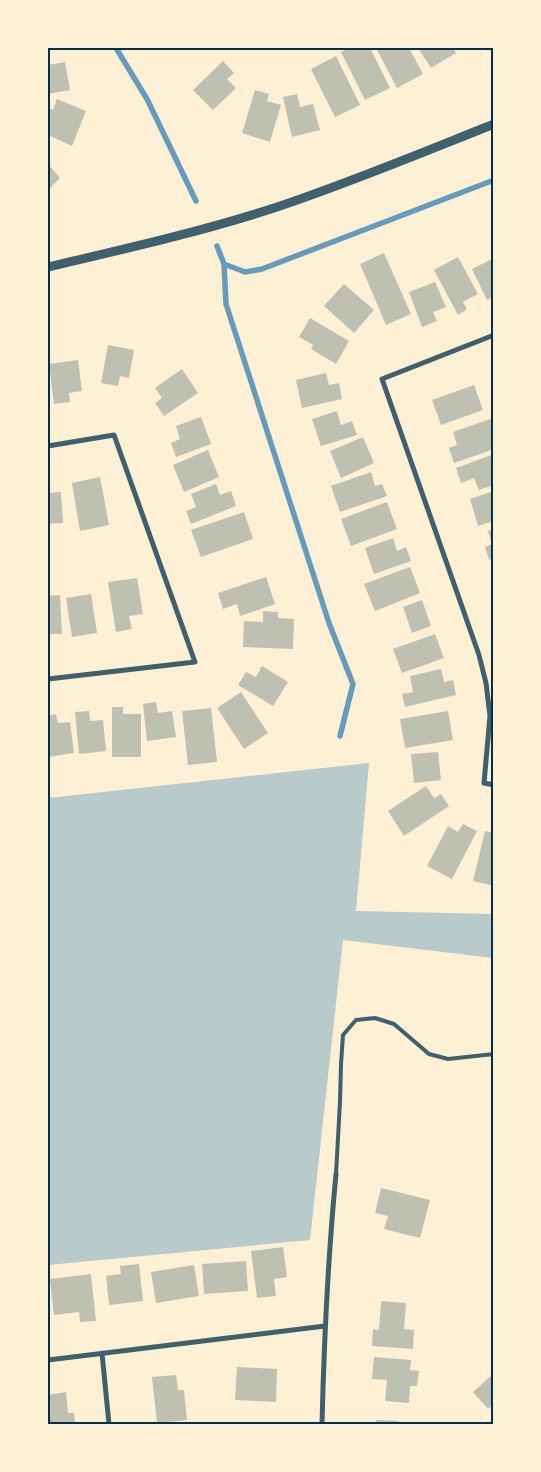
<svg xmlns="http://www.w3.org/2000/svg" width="541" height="1472" font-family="'Exo 2',sans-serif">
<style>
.green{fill:#b9caca}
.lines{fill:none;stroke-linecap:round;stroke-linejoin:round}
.stream{stroke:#669bbc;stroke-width:5.5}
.building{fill:#bec0b2}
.service{stroke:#3f606c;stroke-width:4}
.minor{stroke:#3f606c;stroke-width:5}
.tertiary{stroke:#3f606c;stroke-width:9}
.neatline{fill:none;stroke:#003049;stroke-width:2}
</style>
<rect width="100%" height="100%" fill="#fdf0d5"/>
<path class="green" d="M369,763L356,911L493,914V958L343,940L310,1240L48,1265V798Z"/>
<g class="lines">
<path class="stream" d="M116,48L147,99L196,201
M217,246L224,264L245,272L262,269L494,180
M224,264L226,304L329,623L353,684L340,736"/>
</g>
<path class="building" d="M349,48H370L390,88L365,100L341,52Z
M376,48H409L423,74L397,88Z
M418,48H453L456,53L431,68Z
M336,56L360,105L335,117L311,69Z
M223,61L234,73L227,79L236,88L213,110L193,90Z
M65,62L70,90L48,94V65Z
M255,90L269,94L267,101L281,105L270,142L242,133Z
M297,94L300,107L313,104L320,130L292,137L283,97Z
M57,99L86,111L72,146L48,135V108L53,110Z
M48,164L60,178L48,190Z
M384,253L411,314L386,325L360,264Z
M458,257L478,294L463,302L467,309L458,315L434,270Z
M494,258V297L487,300L472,269Z
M435,282L446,307L433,312L437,321L422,327L409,292Z
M344,284L374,310L354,333L324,306Z
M310,318L349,341L336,364L311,349L313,345L299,337Z
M108,345L134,350L129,378L120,376L118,386L101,383Z
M78,360L82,391L69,393L70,402L54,404L49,364Z
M182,369L198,393L164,416L155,403L162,398L155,388Z
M326,373L329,385L339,383L342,399L302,408L296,380Z
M474,385L483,410L441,425L432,400Z
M337,411L341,425L352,421L357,435L321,446L312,419Z
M201,417L211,444L176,457L171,443L180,439L176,426Z
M493,418L494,449L454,463L449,448L457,445L453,432Z
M363,437L374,463L341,478L330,451Z
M208,450L219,477L184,492L173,465Z
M494,454V485L479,490L474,478L461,483L456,468Z
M371,472L375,486L382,484L387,496L340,512L331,486Z
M100,477L109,525L80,531L72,483Z
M216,484L220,495L231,491L236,506L191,524L186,511L196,507L191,494Z
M494,491V521L478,526L470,499Z
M61,492L63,523L48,524V493Z
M387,502L397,529L351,546L341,519Z
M244,512L253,539L201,557L191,530Z
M494,529V558L489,560L485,547L492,544L488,531Z
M393,538L397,551L406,547L411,561L374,574L365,548Z
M410,567L420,593L375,611L364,584Z
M266,577L275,604L240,616L237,604L223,609L218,593Z
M137,578L143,614L129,616L132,629L116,632L108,582Z
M91,594L97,633L72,637L66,598Z
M60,595L62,634H48V596Z
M422,600L431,626L412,633L403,607Z
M263,611L278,612V618L294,619L293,649L243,647L244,621L263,622Z
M435,634L444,658L402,673L393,649Z
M262,666L288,682L273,706L238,685L246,672L256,677Z
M441,669L444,682L453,680L456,695L405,707L402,694L413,692L410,676Z
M241,692L268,733L244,749L217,708Z
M156,702L158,713L172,711L176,737L147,741L143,704Z
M112,707H123V714H141V757H112Z
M211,708L217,762L188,765L182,711Z
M89,711L90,721L103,720L106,751L79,754L75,712Z
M448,711L453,740L405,748L400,719Z
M56,714L58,723L70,722L74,753L48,757V716Z
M438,752L441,780L414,783L411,754Z
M426,786L434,798L441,794L449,806L404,836L388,811Z
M463,824L477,831L452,879L427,866L448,826L458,832Z
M485,831L494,833V886L473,881Z
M381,1188L430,1200L420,1238L384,1229L388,1216L375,1213Z
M283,1247L287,1277L274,1279L276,1296L257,1298L251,1251Z
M246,1261L248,1291L204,1294L202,1264Z
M139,1264L143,1301L109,1305L106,1276L121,1274L120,1266Z
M194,1265L199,1296L156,1303L151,1272Z
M91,1274L96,1321L80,1322L79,1312L54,1315L50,1279Z
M381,1301L406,1303L404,1329L414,1330L413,1349L372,1346L373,1329L379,1330Z
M374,1357L411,1360L410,1370L419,1371L417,1386H410L409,1403L385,1401L387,1380L372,1379Z
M237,1367L277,1369L276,1402L235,1400Z
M494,1373V1404L488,1409L473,1392Z
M176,1375L178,1390H184L187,1420L157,1423L152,1377Z
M66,1392L68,1413H74L75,1424H48V1395Z
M376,1420L399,1421V1424H376Z"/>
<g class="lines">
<path class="service" d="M336,1174L340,1102L341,1064L343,1035L356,1020L375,1018L394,1024L429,1054L448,1059L494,1054"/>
<path class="minor" d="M494,335L382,379L479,655L486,683L490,716L484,783L494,785
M48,446L114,435L195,662L48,679
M102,1353L109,1424
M48,1360L325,1326
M322,1424C324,1341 328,1257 336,1174"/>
<path class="tertiary" d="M48,267C124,249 200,232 274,208C349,183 421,153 494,124"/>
</g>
<rect width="541" height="1472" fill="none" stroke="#fdf0d5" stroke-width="98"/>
<rect x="49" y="49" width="443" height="1374" class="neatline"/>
</svg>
